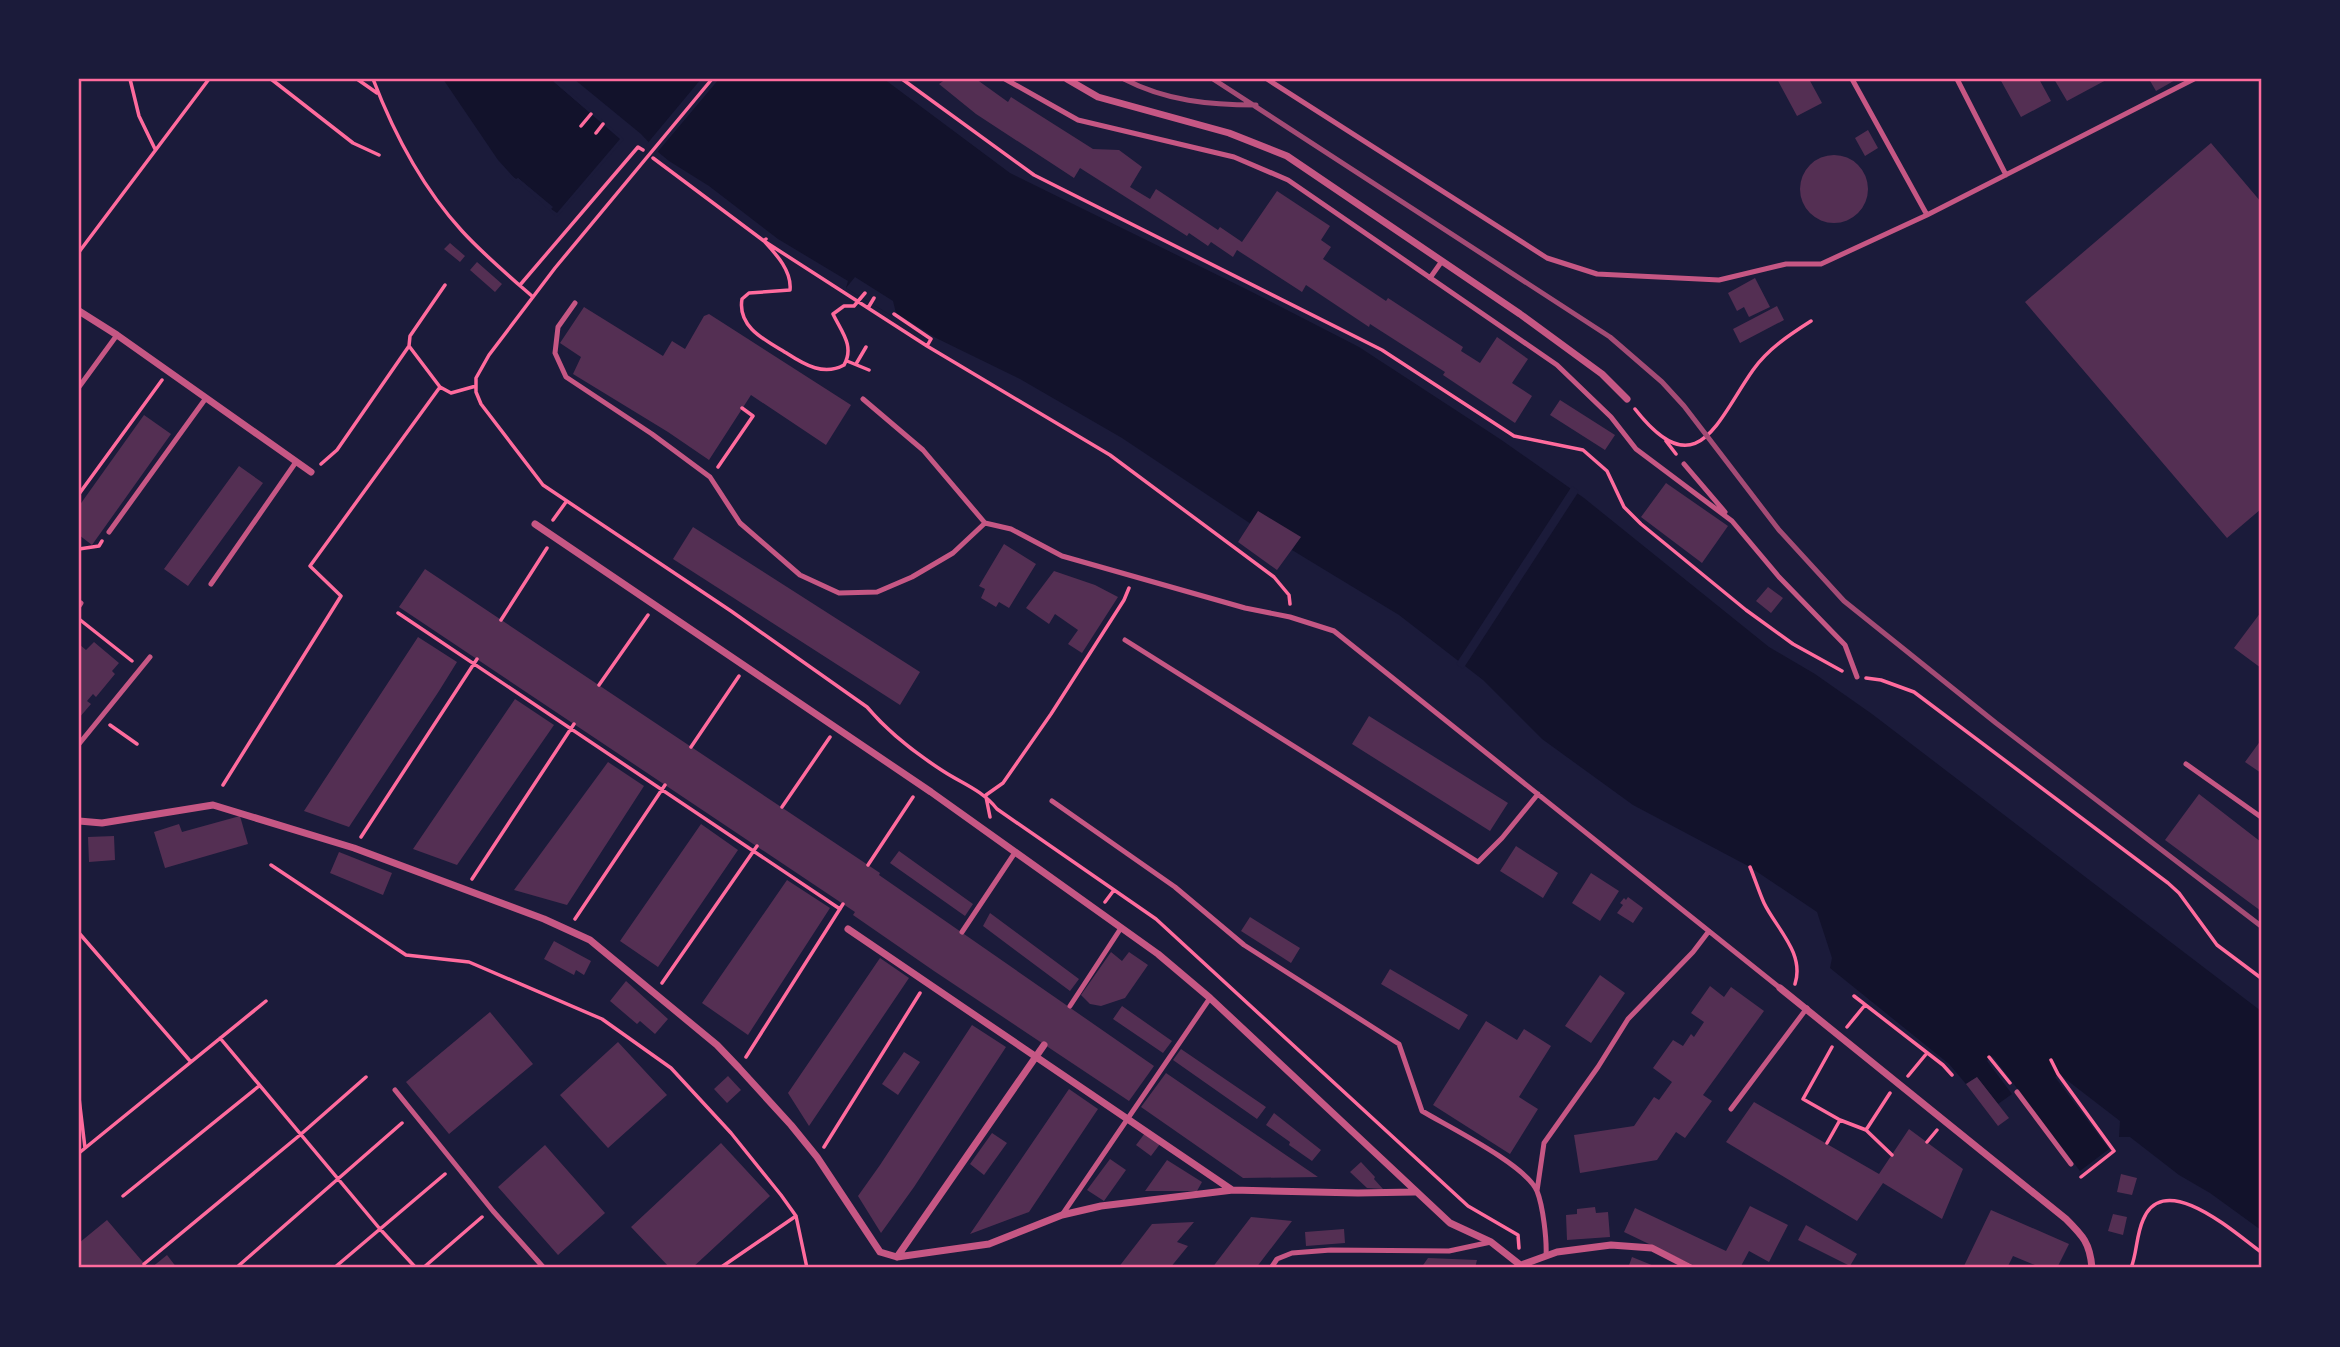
<svg xmlns="http://www.w3.org/2000/svg" width="2340" height="1347" font-family="'Varela Round',sans-serif">
<style>
.water{fill:#12122b}
.pier{fill:#1b1b3a}
.building{fill:#542f53}
.lines{fill:none;stroke-linecap:round;stroke-linejoin:round}
.path{stroke:#ff6b9d;stroke-width:3.5}
.service{stroke:#c65784;stroke-width:5}
.minor{stroke:#c65784;stroke-width:7}
.rail{stroke:#a44b75;stroke-width:5}
.neatline{fill:none;stroke:#ff6b9d;stroke-width:2.5}
</style>
<rect width="100%" height="100%" fill="#1b1b3a"/>
<path class="water" d="M443,79H555L554,82L621,139L557,214L551,209L552,207L518,178L516,180L498,160Z
M574,79H884L1010,173L1246,289L1359,347L1500,439L1584,498L1769,647L1815,674L1872,714L2261,1011V1230L2210,1193L2179,1175L2130,1137H2119L2120,1121L2059,1074L2055,1077L2109,1149L2080,1171L1994,1058L1991,1056L1987,1061L2012,1094L1998,1104L1977,1077L1966,1084L1949,1064L1830,968L1832,958L1817,912L1750,867L1633,805L1542,739L1483,680L1399,615L1292,550L1300,537L1251,524L1122,438L1020,379L936,338L896,313L892,316L846,288L848,281L778,239L709,186L669,161L658,152L641,134Z"/>
<path class="pier" d="M555,79H559L558,81L624,139L557,217L518,182H514L508,176L510,174L516,179L518,178L553,207L551,209L557,213L620,139L553,81Z
M701,79H719L655,155L646,145Z
M855,277L893,301L896,313L892,316L846,288Z
M1572,486L1579,491L1463,669L1456,664Z"/>
<path class="building" d="M946,79H976L1008,102L1011,97L1093,149L1119,150L1142,167L1130,187L1150,199L1156,189L1218,230L1220,227L1242,242L1277,191L1330,226L1321,240L1331,247L1323,259L1386,301L1388,298L1463,347L1461,351L1480,363L1497,337L1528,359L1512,383L1532,396L1515,423L1443,375L1445,372L1370,324L1369,327L1306,285L1302,292L1237,250L1233,257L1211,242L1208,246L1189,233L1187,236L1080,168L1074,178L976,114L939,84Z
M1777,79H1809L1822,103L1797,116Z
M2000,79H2039L2051,101L2021,117Z
M2054,79H2108L2067,101Z
M2149,79H2177L2156,91Z
M1868,130L1878,148L1865,156L1855,138Z
M2211,143L2261,202V509L2227,538L2025,302Z
M1800 189a34 34 0 1 1 68 0a34 34 0 1 1-68 0Z
M450,243L465,256L460,262L444,249Z
M477,262L502,284L495,292L470,270Z
M1755,278L1770,307L1749,317L1744,307L1737,311L1728,293Z
M1777,306L1784,320L1740,343L1733,329Z
M584,307L663,356L672,341L685,349L704,316L709,314L851,405L826,445L751,395L709,460L668,432L573,374L581,357L560,343Z
M1560,400L1615,435L1605,450L1550,415Z
M144,415L171,434L92,545L79,535V506Z
M239,466L263,483L188,586L164,569Z
M1666,483L1728,526L1702,563L1641,517Z
M1258,511L1301,537L1277,570L1238,542Z
M693,527L920,672L900,705L673,559Z
M1004,544L1036,564L1009,608L999,602L996,607L981,598L985,589L979,586Z
M425,569L868,865L880,873L879,875L1154,1066L1129,1101L934,971L853,915L855,912L399,607Z
M1054,571L1095,585L1118,597L1082,653L1068,644L1078,630L1055,614L1049,624L1026,608Z
M1768,587L1783,598L1771,613L1756,601Z
M2261,612V668L2234,648Z
M418,637L457,662L439,691L349,827L304,811Z
M94,642L119,663L112,671L115,674L96,697L93,694L87,701L91,704L79,718V644L86,650Z
M515,699L554,725L457,865L413,849Z
M1369,716L1508,803L1490,831L1352,744Z
M2261,740V773L2245,762Z
M608,762L644,786L567,905L514,890Z
M2199,794L2261,842V911L2165,840Z
M240,816L248,844L165,868L154,832L179,824L182,832Z
M701,824L738,850L658,967L620,941Z
M114,836L115,860L89,862L88,837Z
M1516,846L1558,873L1543,898L1500,871Z
M899,851L973,904L965,916L890,863Z
M339,852L392,873L383,895L330,873Z
M1591,873L1619,891L1600,921L1572,903Z
M787,880L830,908L748,1035L702,1003Z
M1628,897L1643,908L1633,923L1617,913L1623,905L1620,903L1624,898L1626,900Z
M990,913L1079,979L1070,991L983,926Z
M1250,917L1300,948L1291,963L1241,931Z
M554,941L591,961L584,975L576,970L574,975L544,959Z
M1111,952L1122,961L1129,952L1148,965L1125,998L1101,1006L1090,1004L1081,995Z
M880,958L909,978L809,1126L788,1093Z
M1390,969L1468,1015L1459,1030L1381,984Z
M1600,975L1625,993L1591,1043L1565,1026Z
M626,981L668,1019L655,1034L640,1021L637,1024L610,1001Z
M1710,986L1724,997L1731,987L1764,1011L1703,1095L1712,1101L1685,1138L1676,1132L1657,1160L1580,1173L1574,1135L1634,1126L1654,1097L1659,1100L1672,1082L1653,1068L1673,1040L1683,1046L1691,1034L1694,1037L1704,1022L1691,1013Z
M1122,1006L1172,1041L1163,1053L1113,1019Z
M490,1012L533,1064L449,1134L406,1082Z
M1486,1021L1517,1040L1524,1029L1551,1046L1519,1097L1538,1109L1510,1154L1433,1105Z
M972,1025L1006,1047L914,1187L881,1233L858,1196L880,1165Z
M618,1042L667,1095L608,1148L560,1095Z
M1181,1049L1266,1107L1257,1119L1173,1060Z
M904,1052L920,1062L898,1095L882,1084Z
M1166,1073L1258,1136L1318,1177L1243,1178L1141,1107Z
M728,1076L741,1090L727,1103L714,1089Z
M1977,1077L2009,1118L1998,1126L1966,1084Z
M1069,1089L1098,1109L1029,1212L970,1234Z
M1754,1102L1879,1174L1909,1129L1963,1169L1942,1219L1883,1183L1857,1221L1726,1142Z
M1274,1113L1321,1150L1312,1161L1289,1145L1290,1142L1266,1125Z
M992,1133L1007,1143L984,1175L970,1164Z
M1145,1133L1160,1144L1151,1156L1136,1145Z
M721,1143L770,1196L692,1268H670L631,1227Z
M545,1145L605,1213L558,1255L498,1187Z
M1110,1159L1126,1170L1104,1201L1087,1190Z
M1167,1160L1202,1182L1197,1191H1145Z
M1361,1162L1375,1177L1374,1179L1383,1189L1367,1188L1350,1172Z
M2121,1174L2137,1178L2132,1195L2117,1192Z
M1750,1206L1788,1225L1769,1262L1749,1251L1740,1268H1699L1624,1232L1635,1208L1726,1251Z
M1595,1207L1596,1213L1608,1212L1610,1237L1567,1240L1566,1215L1577,1214V1209Z
M1991,1210L2069,1244L2057,1268H2042L2013,1256L2007,1268H1963Z
M2113,1214L2127,1217L2123,1235L2108,1231Z
M1251,1217L1292,1221L1256,1268H1212Z
M107,1220L148,1268H79V1243Z
M1194,1222L1177,1242L1188,1246L1170,1268L1160,1266L1159,1268H1118L1152,1224Z
M1806,1225L1857,1254L1850,1266L1798,1240Z
M1344,1229L1345,1243L1306,1246L1305,1232Z
M167,1255L177,1268H151Z
M1632,1257L1659,1268H1628Z
M1428,1258L1477,1260L1475,1268H1421Z"/>
<g class="lines">
<path class="path" d="M130,79L139,116L155,149
M271,79L353,143L379,155
M357,79L377,93
M373,79C394,134 422,187 462,231C483,254 509,276 533,297
M712,79L555,268L489,355L476,378V392L481,404L543,485L731,611L867,707C889,733 915,753 943,771C963,784 982,790 997,809L1156,919L1468,1206L1518,1235L1519,1248
M902,79L1034,175L1382,350L1514,436L1583,450L1607,471L1624,507L1641,524L1746,610L1793,644L1842,671
M581,126L591,114
M596,133L603,124
M653,158L764,241L927,346L1110,455L1274,577L1289,595L1290,604
M766,239L764,241C776,254 792,271 790,290L749,293L742,299C737,328 767,341 788,354C805,365 824,376 844,365C855,346 841,331 833,314L844,306H854L865,293
M79,252L209,79
M520,285L638,147L643,150
M868,308L874,298
M894,314L931,339L927,346
M847,361L869,370
M856,364L866,347
M440,387L451,393L476,386
M1635,409C1697,488 1717,421 1753,370C1768,349 1789,335 1811,321
M1666,441L1676,454
M321,464L337,450L409,346
M718,467L753,416L742,408
M79,494L162,380
M553,520L566,502
M79,549L99,546L102,541
M398,613L840,909
M79,619L132,661
M501,620L547,548
M1866,678L1881,680L1914,692L2168,883L2179,893L2217,945L2261,978
M599,685L648,615
M110,725L137,744
M691,747L739,676
M223,785L341,596L310,566L440,387L409,346L410,336L445,285
M986,795L1003,783L1051,714L1124,600L1129,588
M986,797L990,817
M782,807L830,737
M361,837L477,659
M271,865L406,955L469,962L602,1019L671,1068L731,1133L781,1195L796,1216L807,1268
M868,865L913,797
M1750,867C1755,879 1759,892 1764,903C1776,928 1805,953 1795,984
M472,879L574,724
M1105,902L1114,890
M575,919L665,785
M79,933L191,1062
M662,983L757,846
M1854,996L1943,1065L1952,1075
M1847,1027L1865,1005
M220,1038L380,1229L416,1268
M1832,1047L1803,1099L1840,1120L1866,1130L1892,1155
M746,1057L843,904
M1989,1057L2010,1083
M2051,1060L2058,1074L2114,1151L2081,1177
M1908,1076L1927,1053
M79,1098L85,1148
M1866,1130L1890,1093
M1927,1142L1937,1130
M1827,1143L1840,1120
M824,1147L920,993
M79,1153L266,1001
M123,1196L259,1086
M144,1264L300,1135L366,1077
M236,1268L402,1123
M334,1268L445,1174
M423,1268L482,1217
M720,1268L796,1216
M2131,1268C2137,1253 2136,1236 2143,1220C2164,1168 2236,1234 2261,1252"/>
<path class="service" d="M1005,79L1078,120L1234,157L1288,180L1557,365L1611,417L1636,449L1732,521L1779,577L1845,645L1857,677
M1267,79L1547,258L1597,274L1719,280L1786,264H1821L1927,215L2194,79
M1852,79L1927,215
M1957,79L2006,175
M1430,278L1442,261
M575,303L558,327L555,353L566,377L652,434L710,477L740,523L800,575L839,593L877,592L912,577L953,553L985,523
M79,387L117,335
M863,399L923,450L985,523L1011,529L1062,556L1245,608L1290,617L1334,631L1780,988
M1684,464L1725,512
M109,532L206,398
M211,584L296,462
M79,606L81,603
M1125,640L1478,862L1502,838L1538,794
M79,744L150,657
M2186,764L2261,817
M1052,801L1175,887L1244,945L1399,1044L1422,1111C1449,1127 1526,1165 1537,1191C1543,1206 1547,1240 1546,1256
M962,932L1014,854
M1070,1006L1121,928
M395,1090L493,1211L544,1268
M2017,1092L2071,1164
M1731,1109L1807,1008
M1537,1191L1544,1143L1598,1067L1628,1019L1693,952L1709,931
M1062,1215L1210,998
M1271,1268L1277,1259L1292,1253L1331,1250L1449,1251L1491,1242"/>
<path class="minor" d="M1067,79L1098,97L1229,133L1287,156L1520,314L1602,374L1627,399
M79,311L117,335L311,472
M535,524L931,792L1158,954L1210,998L1450,1223L1491,1242L1524,1268
M79,821L102,823L213,805L354,848L544,919L590,940L717,1045L739,1068L791,1125L817,1157L880,1252L897,1257L989,1244L1062,1215L1101,1206L1233,1190L1358,1193L1414,1192
M848,929L1232,1190
M1780,988L2066,1219C2083,1236 2090,1243 2092,1268
M897,1257L1044,1045
M1521,1265L1557,1252L1611,1245L1652,1248L1691,1268"/>
<path class="rail" d="M1124,79C1166,101 1210,105 1256,105
M1213,79L1610,337L1662,382L1684,406L1779,530L1844,601L1996,723L2261,926"/>
</g>
<rect width="2340" height="1347" fill="none" stroke="#1b1b3a" stroke-width="161"/>
<rect x="80" y="80" width="2180" height="1186" class="neatline"/>
</svg>
